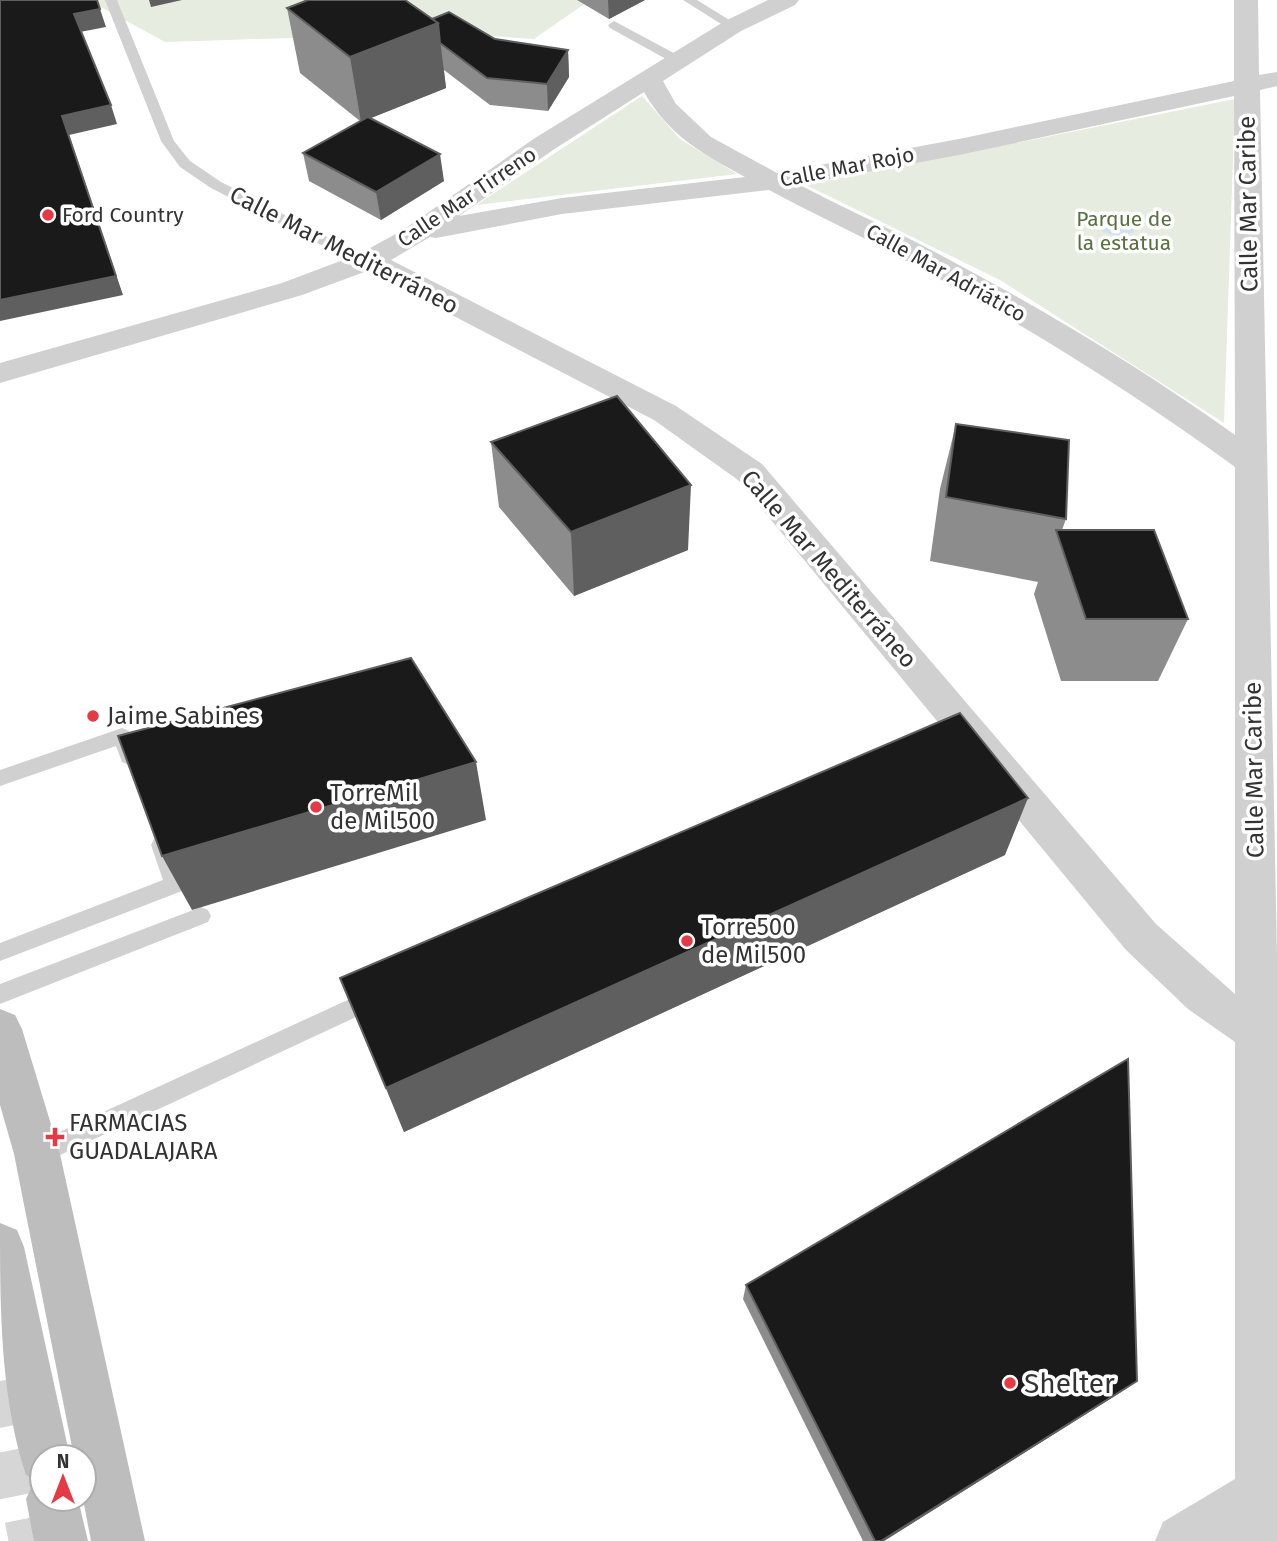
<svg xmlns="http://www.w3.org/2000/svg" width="1277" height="1541" font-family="'Fira Sans',sans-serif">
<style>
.green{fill:#e6ecdf}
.water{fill:#cfe2ee}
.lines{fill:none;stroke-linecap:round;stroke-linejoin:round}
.secondary-tunnel{stroke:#d6d6d6;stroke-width:46;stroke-dasharray:46 24;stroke-linecap:butt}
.lane{fill:#d0d0d0;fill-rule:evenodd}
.street{fill:#d0d0d0;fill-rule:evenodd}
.secondary{fill:#bdbdbd;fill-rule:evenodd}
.wall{fill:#8c8c8c}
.shaded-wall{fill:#5f5f5f}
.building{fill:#1a1a1a;stroke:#5f5f5f;stroke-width:2}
.poi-dot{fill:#e63946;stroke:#fff;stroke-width:2.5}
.labels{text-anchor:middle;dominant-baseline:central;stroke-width:7;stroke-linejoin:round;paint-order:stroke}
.far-street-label{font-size:21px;fill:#333;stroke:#fff}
.far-poi-label{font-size:21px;fill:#333;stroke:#fff;text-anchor:start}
.far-park-label{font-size:21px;fill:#56703f;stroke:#fff}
.street-label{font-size:24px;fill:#333;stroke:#fff}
.poi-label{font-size:24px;fill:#333;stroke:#fff;text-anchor:start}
.near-poi-label{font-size:28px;fill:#333;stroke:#fff;text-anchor:start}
</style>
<rect width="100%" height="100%" fill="#fff"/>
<path class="green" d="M88,0H590L534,39L446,33L165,42Z
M642,96L680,139L737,174L476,205Z
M1235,99L1224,423L1000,280L806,185Z"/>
<path class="water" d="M1116,215L1132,221L1134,232L1120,237L1103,232L1098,222L1104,217Z"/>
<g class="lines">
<path class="secondary-tunnel" d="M0,1381L32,1541"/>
<path class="lane" d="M105,0H117L174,141L190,161L221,182L339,243L374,257V263H364L329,249L211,188L180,167L161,141Z
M683,0H697L739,26L729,29Z
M614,21L683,58L685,61L675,64L610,28L608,25Z
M122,728L129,731L139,757L136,762L129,765L122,762L116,746L0,786V770Z
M161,837L168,839L171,845L185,885L182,891L0,961V943L163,880L151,845L154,839Z
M201,907L208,910L211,916L208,922L0,1004V984Z
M376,987L384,990L387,997L384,1004L45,1162L37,1165L29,1162L25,1154L29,1146Z"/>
<path class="street" d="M768,0H799L795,5L741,31L663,81L676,104L711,137L777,173L964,138L1234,81V0H1258L1259,75L1277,72V86L1260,90L1277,956V1541H1155L1163,1522L1235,1479V1042L1188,1009L1126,950L738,480L654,420L367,271L302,295L0,383V363L282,283L359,254L403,230L535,138L725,21ZM644,92C669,136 703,154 745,177L562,198L459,216L553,150ZM1234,96L1235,435C1132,361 1022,297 910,239C873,221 836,204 800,185L964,154ZM769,190C809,212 852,231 892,253C1011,317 1126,387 1235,467V994L1156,924L762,464L676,406L391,260L430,237L436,238L562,214Z"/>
<path class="secondary" d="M0,1009L15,1015L22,1029L60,1154L145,1541H91L83,1499L84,1457H74L14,1154L0,1105Z
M0,1223L17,1230L24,1247L70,1457H42V1499H78L88,1541H34L26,1499L35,1479L26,1475C0,1396 0,1307 0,1223Z"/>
</g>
<path class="wall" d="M303,0H405L432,19L495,39L568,50L569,77L548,111L490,105L444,70L446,88L371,118L444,181L381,220L309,181L303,153L360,121L300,73L287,8L306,1Z
M577,0H645L609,19Z
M956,424L1066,519L1062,530L1188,619L1158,681H1061L1034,594L1038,582L930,561L940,489Z
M491,442L688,550L574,596L499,507Z
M1005,855L404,1132L340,978Z
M746,1285L1137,1381L1121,1392L884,1541H863L743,1299Z"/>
<path class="shaded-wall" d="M149,0H182L151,7Z
M608,0H645L609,19Z
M100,9L106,27L80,32L74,14Z
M438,23L446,88L361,122L350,57Z
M568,50L569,77L548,111L547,84Z
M111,105L117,124L69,135L123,295L0,321V300L62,116Z
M440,154L444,181L381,220L376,192Z
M691,485L688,550L574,596L571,532Z
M476,762L486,820L192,910L162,856Z
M1028,798L1005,855L404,1132L386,1088Z
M1137,1381L1121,1392L884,1541H881Z"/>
<path class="building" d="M0,0H97L100,9L74,14L111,105L62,116L116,276L0,300Z
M308,0H405L438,23L350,57L287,8Z
M449,12L495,39L568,50L547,84L487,78L440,43L438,23L432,19Z
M368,117L440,154L376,192L303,153Z
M617,396L691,485L571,532L491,442Z
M956,424L1069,440L1066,519L946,497Z
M1056,530H1154L1188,619H1086Z
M411,658L476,762L162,856L118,736Z
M960,713L1028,798L386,1088L340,978Z
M1128,1059L1137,1381L881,1541H875L746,1285Z"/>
<g class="poi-dot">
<circle cx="48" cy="215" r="7"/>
<circle cx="93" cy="716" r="7"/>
<circle cx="316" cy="807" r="7"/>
<circle cx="687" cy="941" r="7"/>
<path d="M51.5 1126.5h7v7h7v7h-7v7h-7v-7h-7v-7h7z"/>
<circle cx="1010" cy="1383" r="7"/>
</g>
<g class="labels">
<g class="far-street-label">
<text transform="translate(847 167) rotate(-11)">Calle Mar Rojo</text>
<text transform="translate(467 197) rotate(-34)">Calle Mar Tirreno</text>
<text transform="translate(946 273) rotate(29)">Calle Mar Adriático</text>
</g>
<g class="far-poi-label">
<text x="62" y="215">Ford Country</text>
</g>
<g class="far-park-label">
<text x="1124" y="219">Parque de<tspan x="1124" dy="24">la estatua</tspan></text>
</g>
<g class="street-label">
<text transform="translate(1248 204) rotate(-91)">Calle Mar Caribe</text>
<text transform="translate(344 250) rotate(27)">Calle Mar Mediterráneo</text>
<text transform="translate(829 569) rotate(49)">Calle Mar Mediterráneo</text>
<text transform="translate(1254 770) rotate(-91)">Calle Mar Caribe</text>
</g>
<g class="poi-label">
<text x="107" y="716">Jaime Sabines</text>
<text x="330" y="793">TorreMil<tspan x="330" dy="28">de Mil500</tspan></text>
<text x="701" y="927">Torre500<tspan x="701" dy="28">de Mil500</tspan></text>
<text x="69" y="1123">FARMACIAS<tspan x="69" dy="28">GUADALAJARA</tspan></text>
</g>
<g class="near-poi-label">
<text x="1024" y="1383">Shelter</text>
</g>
</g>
<g transform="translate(63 1478)"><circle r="33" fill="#ffffff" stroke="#adadad" stroke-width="2"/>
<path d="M0-5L12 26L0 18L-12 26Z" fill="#e63946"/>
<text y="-10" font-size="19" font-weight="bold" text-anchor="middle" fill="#333333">N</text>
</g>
</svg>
